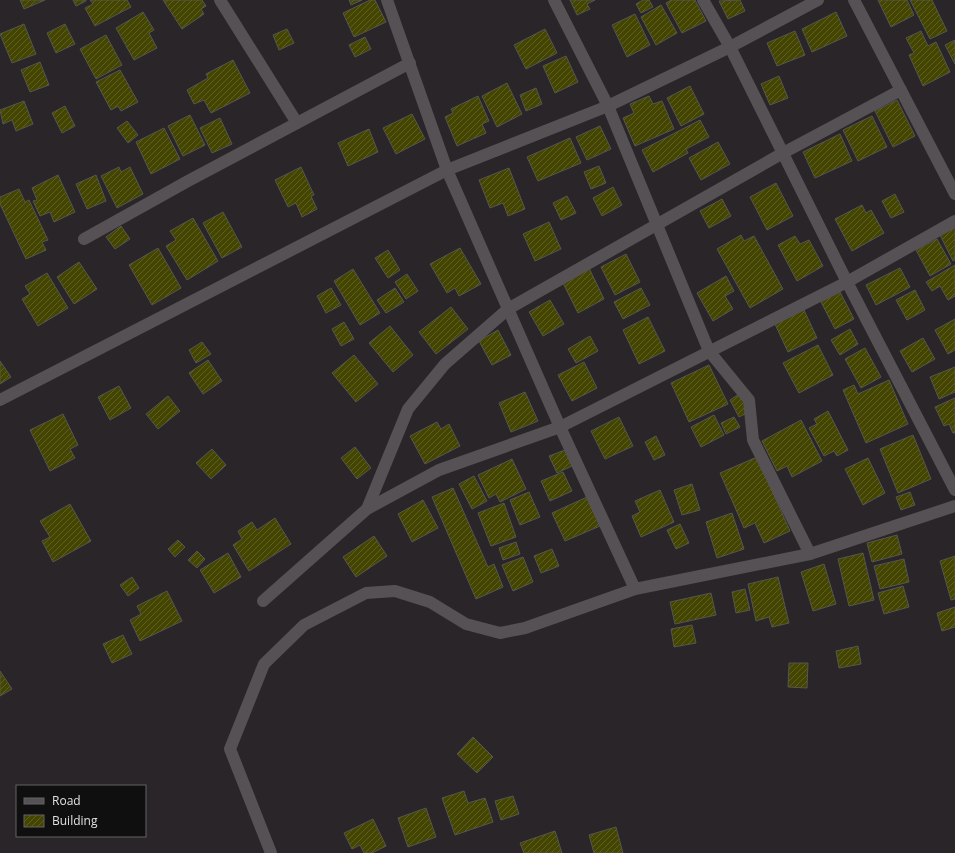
<svg xmlns="http://www.w3.org/2000/svg" width="955" height="853" font-family="'Open Sans',sans-serif">
<style>
.building{fill:url(#building-hatch);stroke:#555651}
.lines{fill:none;stroke-linecap:round;stroke-linejoin:round}
.minor{stroke:#555155;stroke-width:12}
.tertiary{stroke:#555155;stroke-width:12}
</style>
<defs>
<pattern id="building-hatch" width="6" height="6" patternUnits="userSpaceOnUse"><rect width="6" height="6" fill="#434500"/><path d="M-1 1l2-2M0 6l6-6M5 7l2-2" fill="none" stroke="#5e5f25"/></pattern>
</defs>
<rect width="100%" height="100%" fill="#292528"/>
<g class="building">
<polygon points="20,0 45,0 24,9"/>
<polygon points="73,0 86,0 86,1 76,6"/>
<polygon points="90,0 127,0 131,7 95,26 85,8 93,4"/>
<polygon points="163,0 202,0 206,6 201,9 204,14 182,29"/>
<polygon points="349,0 362,0 351,5"/>
<polygon points="370,0 375,0 386,22 354,37 343,13"/>
<polygon points="570,0 595,0 587,4 590,9 577,15"/>
<polygon points="643,0 649,0 653,7 641,13 636,4"/>
<polygon points="671,0 695,0 706,21 682,33 666,3"/>
<polygon points="740,0 745,11 728,19 719,1"/>
<polygon points="878,0 907,0 914,15 891,27"/>
<polygon points="910,0 932,0 947,31 930,39"/>
<polygon points="661,5 677,33 656,45 641,17"/>
<polygon points="143,12 154,30 149,33 157,48 134,60 116,28"/>
<polygon points="836,12 847,36 812,52 802,29"/>
<polygon points="635,14 650,45 627,57 612,25"/>
<polygon points="24,24 36,54 12,63 0,34"/>
<polygon points="65,24 75,44 56,53 47,33"/>
<polygon points="287,29 294,43 279,50 273,35"/>
<polygon points="545,29 557,53 526,69 514,45"/>
<polygon points="795,31 805,55 777,66 767,43"/>
<polygon points="921,31 928,46 936,42 950,72 923,86 909,55 914,53 906,38"/>
<polygon points="106,35 122,65 96,79 80,49"/>
<polygon points="365,37 371,49 355,57 349,45"/>
<polygon points="955,40 955,64 945,45"/>
<polygon points="566,56 578,82 555,93 543,66"/>
<polygon points="233,60 250,93 211,113 204,100 194,104 187,90 208,78 206,74"/>
<polygon points="40,62 49,85 30,92 21,70"/>
<polygon points="120,70 138,102 121,111 118,106 111,110 96,82"/>
<polygon points="779,76 788,98 770,105 761,84"/>
<polygon points="507,83 522,114 497,127 482,96"/>
<polygon points="690,86 704,114 681,126 667,98"/>
<polygon points="536,88 542,104 526,111 520,95"/>
<polygon points="478,96 489,121 482,124 486,133 457,146 445,117 453,113 451,109"/>
<polygon points="649,96 653,104 662,101 674,129 635,146 623,118 634,113 630,104"/>
<polygon points="897,100 915,136 893,147 875,111"/>
<polygon points="24,101 33,124 16,131 12,120 3,124 0,110"/>
<polygon points="65,106 75,126 62,133 52,113"/>
<polygon points="412,114 425,139 396,154 383,128"/>
<polygon points="190,115 205,145 183,156 168,126"/>
<polygon points="872,116 887,147 858,161 843,130"/>
<polygon points="220,118 232,144 212,153 200,128"/>
<polygon points="700,120 709,137 686,149 688,153 653,172 642,150"/>
<polygon points="127,121 138,135 128,143 117,128"/>
<polygon points="600,126 611,149 587,160 576,137"/>
<polygon points="164,128 180,159 151,174 136,142"/>
<polygon points="369,129 378,152 348,166 338,143"/>
<polygon points="840,134 852,161 815,178 803,152"/>
<polygon points="570,138 581,163 538,181 527,157"/>
<polygon points="718,142 730,164 701,180 689,158"/>
<polygon points="599,166 606,183 591,189 584,172"/>
<polygon points="119,167 121,172 130,167 143,194 117,208 101,176"/>
<polygon points="301,167 314,195 311,196 317,209 302,217 296,203 288,207 275,180"/>
<polygon points="509,168 525,209 508,216 503,203 490,208 479,180"/>
<polygon points="58,175 75,212 54,222 50,212 40,216 33,201 37,200 32,188"/>
<polygon points="96,175 106,201 87,209 76,184"/>
<polygon points="776,183 793,216 767,230 750,197"/>
<polygon points="613,187 622,205 602,216 593,198"/>
<polygon points="19,189 25,202 29,200 48,240 42,242 46,250 26,259 0,204 0,197"/>
<polygon points="895,194 904,212 891,218 882,201"/>
<polygon points="567,196 576,213 561,220 553,203"/>
<polygon points="722,199 731,216 709,228 700,211"/>
<polygon points="862,205 866,213 871,210 884,233 852,251 835,219"/>
<polygon points="223,212 242,247 222,258 203,223"/>
<polygon points="193,218 218,261 187,280 166,246 176,240 170,231"/>
<polygon points="549,222 561,249 535,261 523,234"/>
<polygon points="955,225 955,260 953,261 939,233"/>
<polygon points="121,226 130,239 115,249 106,237"/>
<polygon points="741,235 744,241 754,236 783,289 750,308 717,249"/>
<polygon points="795,236 800,244 809,240 823,266 797,281 778,245"/>
<polygon points="937,239 951,264 930,276 916,250"/>
<polygon points="158,248 181,288 152,305 129,265"/>
<polygon points="460,248 481,284 459,296 455,288 447,293 430,264"/>
<polygon points="388,250 400,270 388,278 375,258"/>
<polygon points="626,254 640,282 615,295 601,267"/>
<polygon points="79,262 97,289 74,304 57,277"/>
<polygon points="955,265 955,296 948,300 940,286 932,291 926,282"/>
<polygon points="589,268 604,299 578,313 562,281"/>
<polygon points="900,268 910,287 876,305 866,285"/>
<polygon points="353,269 380,313 360,325 334,281"/>
<polygon points="47,273 68,308 38,326 22,299 30,294 25,286"/>
<polygon points="407,274 418,291 406,299 395,282"/>
<polygon points="726,276 734,291 725,296 733,309 713,321 697,293"/>
<polygon points="331,288 341,305 326,313 317,296"/>
<polygon points="395,288 404,302 386,313 377,300"/>
<polygon points="641,288 650,305 623,319 614,302"/>
<polygon points="915,290 925,310 907,320 896,300"/>
<polygon points="840,292 854,319 835,329 821,302"/>
<polygon points="550,300 564,324 543,336 529,312"/>
<polygon points="451,307 468,329 436,354 419,332"/>
<polygon points="804,310 817,338 788,352 775,324"/>
<polygon points="648,317 665,351 639,364 623,330"/>
<polygon points="955,319 955,350 948,354 935,330"/>
<polygon points="344,322 354,339 341,346 332,329"/>
<polygon points="390,326 413,355 393,372 369,343"/>
<polygon points="850,329 858,344 840,355 831,340"/>
<polygon points="498,330 511,355 492,365 479,341"/>
<polygon points="590,336 598,351 576,363 568,349"/>
<polygon points="923,338 935,359 912,372 900,351"/>
<polygon points="202,342 211,354 196,363 189,350"/>
<polygon points="818,345 833,375 799,393 783,363"/>
<polygon points="865,348 881,377 861,388 845,359"/>
<polygon points="354,355 378,384 356,402 332,373"/>
<polygon points="208,360 222,381 203,394 189,373"/>
<polygon points="0,361 11,377 0,384"/>
<polygon points="584,362 597,388 572,401 558,375"/>
<polygon points="709,365 728,404 689,422 671,383"/>
<polygon points="955,367 955,392 939,399 930,377"/>
<polygon points="889,380 908,424 866,443 843,390 854,385 858,394"/>
<polygon points="119,386 131,408 110,420 98,397"/>
<polygon points="525,392 538,421 511,432 499,403"/>
<polygon points="739,394 749,412 739,417 730,400"/>
<polygon points="168,396 180,411 158,429 146,414"/>
<polygon points="955,398 955,433 953,433 949,424 944,426 935,407"/>
<polygon points="828,411 848,450 837,456 834,451 824,456 809,428 817,424 814,419"/>
<polygon points="63,414 78,445 70,449 75,458 50,471 30,430"/>
<polygon points="714,415 724,435 701,447 691,427"/>
<polygon points="619,417 633,446 605,459 591,431"/>
<polygon points="734,417 740,427 726,434 721,423"/>
<polygon points="801,420 822,461 792,477 787,466 777,471 762,441"/>
<polygon points="437,422 441,429 449,424 460,446 425,464 410,436"/>
<polygon points="913,435 931,479 898,493 880,449"/>
<polygon points="656,436 665,455 654,460 645,442"/>
<polygon points="355,447 371,468 357,479 341,458"/>
<polygon points="212,449 226,465 211,479 196,463"/>
<polygon points="565,450 572,466 557,473 549,456"/>
<polygon points="757,457 790,531 764,543 755,523 744,528 720,473"/>
<polygon points="868,458 885,493 863,505 845,469"/>
<polygon points="512,459 526,489 500,502 496,494 489,498 478,475"/>
<polygon points="563,472 572,491 550,501 541,481"/>
<polygon points="474,476 487,501 472,509 459,484"/>
<polygon points="692,484 700,510 682,515 674,490"/>
<polygon points="453,488 488,567 494,564 503,587 476,599 432,497"/>
<polygon points="660,490 674,522 641,537 632,516 640,512 635,501"/>
<polygon points="529,492 540,517 520,525 510,500"/>
<polygon points="910,492 915,505 901,510 896,497"/>
<polygon points="587,497 600,526 565,541 552,513"/>
<polygon points="423,500 438,528 412,542 398,514"/>
<polygon points="504,503 516,537 491,546 478,513"/>
<polygon points="70,504 91,541 53,562 42,541 50,537 40,521"/>
<polygon points="732,513 744,549 717,558 706,522"/>
<polygon points="275,518 291,544 249,571 233,545 242,539 238,531 252,522 257,530"/>
<polygon points="680,524 689,543 676,549 667,530"/>
<polygon points="897,535 902,554 872,562 867,543"/>
<polygon points="374,536 387,556 356,577 343,557"/>
<polygon points="178,540 185,547 175,557 168,549"/>
<polygon points="516,542 520,554 503,560 499,548"/>
<polygon points="552,549 559,566 541,573 534,556"/>
<polygon points="197,551 205,559 197,568 188,560"/>
<polygon points="228,553 241,577 214,593 200,570"/>
<polygon points="863,553 874,600 849,606 838,559"/>
<polygon points="955,556 955,599 951,600 940,561"/>
<polygon points="523,557 533,582 513,591 502,565"/>
<polygon points="904,559 909,582 880,589 874,566"/>
<polygon points="824,564 836,604 813,611 801,572"/>
<polygon points="132,577 139,588 128,596 120,585"/>
<polygon points="778,577 789,623 772,627 769,617 756,621 748,584"/>
<polygon points="903,586 909,607 884,614 878,593"/>
<polygon points="745,589 750,610 736,613 732,592"/>
<polygon points="167,591 182,621 140,641 130,620 141,614 137,606"/>
<polygon points="711,593 716,615 675,624 670,602"/>
<polygon points="955,607 955,627 942,631 937,613"/>
<polygon points="692,625 696,643 674,647 671,629"/>
<polygon points="123,635 132,654 112,663 103,644"/>
<polygon points="858,646 861,664 839,668 836,651"/>
<polygon points="789,663 808,663 807,688 788,687"/>
<polygon points="0,671 12,689 0,696"/>
<polygon points="473,737 493,757 477,773 457,754"/>
<polygon points="464,791 468,803 485,798 493,822 455,835 442,798"/>
<polygon points="513,796 519,814 501,820 495,801"/>
<polygon points="426,808 436,837 408,847 398,818"/>
<polygon points="373,819 386,846 372,853 364,853 360,845 352,849 344,833"/>
<polygon points="616,827 623,853 594,853 589,835"/>
<polygon points="555,831 562,853 524,853 520,843"/>
</g>
<g class="lines">
<g class="minor">
<polyline points="220,0 297,123"/>
<polyline points="387,0 447,170 560,427 635,589 810,554 955,506"/>
<polyline points="554,0 608,106 709,351 749,400 753,440 810,554"/>
<polyline points="703,0 730,47 847,282 955,490"/>
<polyline points="854,0 955,194"/>
<polyline points="84,239 188,181 410,63"/>
<polyline points="367,509 408,409 445,364 508,309 783,153 901,90"/>
<polyline points="263,601 367,509 439,470 560,427 847,282 955,221"/>
<polyline points="271,853 230,749 264,664 304,625 366,593 395,591 430,602 466,624 500,633 525,628 635,589"/>
</g>
<polyline class="tertiary" points="0,400 447,170 608,106 730,47 818,0"/>
</g>
<rect x="16" y="785" width="130" height="52" fill="#100f10" stroke="#646264"/>
<rect x="24" y="798" width="20" height="6" fill="#555155" stroke="#646264"/>
<text x="52" y="805" font-size="12" fill="#e1dee1">Road</text>
<rect x="24" y="815" width="20" height="12" fill="url(#building-hatch)" stroke="#646264"/>
<text x="52" y="825" font-size="12" fill="#e1dee1">Building</text>
</svg>
